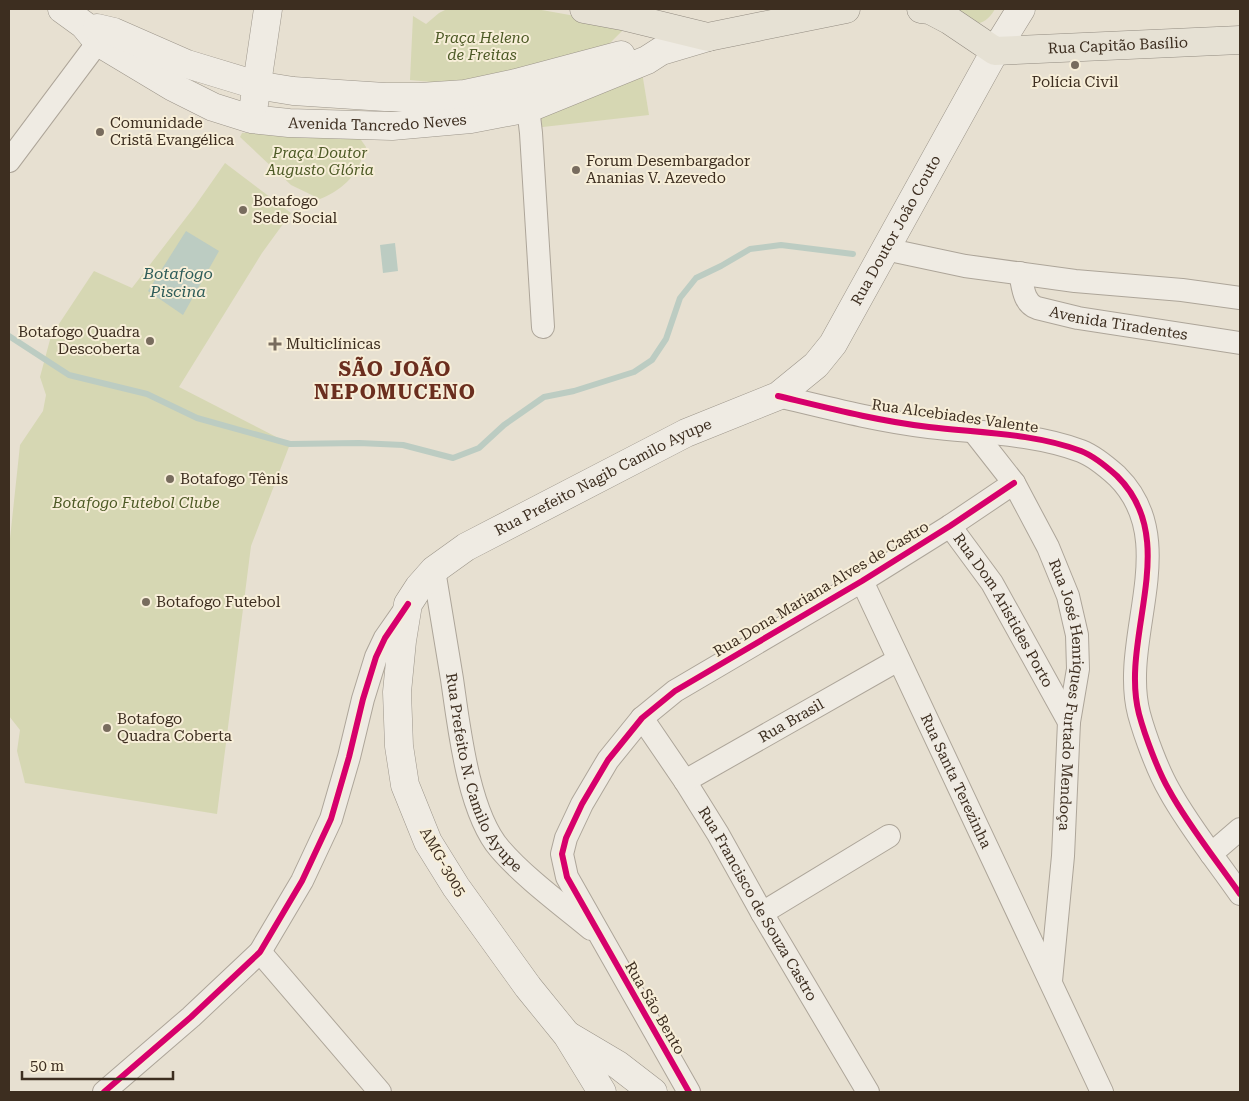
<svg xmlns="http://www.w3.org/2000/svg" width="1249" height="1101" font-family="'Roboto Serif',serif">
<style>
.green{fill:#d6d7b3}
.water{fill:#bcccc2}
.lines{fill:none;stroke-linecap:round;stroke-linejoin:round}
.stream{stroke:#bcccc2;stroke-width:6}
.street-casing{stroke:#ada599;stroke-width:24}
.secondary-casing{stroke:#9c958a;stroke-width:29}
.primary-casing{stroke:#928b80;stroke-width:29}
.street{stroke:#efebe3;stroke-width:22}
.secondary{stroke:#efebe3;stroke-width:28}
.primary{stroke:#e6e1d4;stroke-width:28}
.cycleway-casing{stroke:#f7eed8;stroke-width:9}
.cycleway{stroke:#d6006c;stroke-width:6}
.poi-dot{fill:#786c5e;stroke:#f7eed8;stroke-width:2}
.labels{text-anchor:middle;stroke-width:4;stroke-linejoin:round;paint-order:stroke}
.park-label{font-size:15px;font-style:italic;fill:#4d5a26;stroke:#f7eed8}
.street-label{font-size:15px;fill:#3d2e20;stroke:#f7eed8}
.poi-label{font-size:15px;fill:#3d2e20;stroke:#f7eed8;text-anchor:start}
.water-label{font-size:16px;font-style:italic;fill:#2f5d5a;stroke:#f7eed8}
.district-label{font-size:20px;font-weight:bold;letter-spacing:1px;fill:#6b2e1e;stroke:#f7eed8}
</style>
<rect width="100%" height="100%" fill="#e7e0d1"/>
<g class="green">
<polygon points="447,9 536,9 581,17 624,29 610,43 561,69 484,87 410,80 413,16 426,24 439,13"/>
<path d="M942,9h53c-15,26 -33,11 -53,0z"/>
<polygon points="641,66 649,115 534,128 538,108"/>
<path d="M352,127l14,20c-8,27 -20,41 -46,52l-29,-14 -51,-48 2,-4z"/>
<polygon points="225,163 291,213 262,253 179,387 290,444 251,546 217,814 25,783 17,751 20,730 9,716 9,548 20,445 43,411 46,395 40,377 51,336 94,271 132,288 195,206"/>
</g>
<g class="water">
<polygon points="186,231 219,251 183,315 148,291"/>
<polygon points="395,243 398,271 383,273 380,245"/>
</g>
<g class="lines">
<polyline class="stream" points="9,336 69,375 147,394 197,418 290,444 359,443 403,445 453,458 479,448 504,425 544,397 574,391 634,372 652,360 666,339 680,298 696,278 721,266 750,249 781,245 853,254"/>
<g class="street-casing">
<g id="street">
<polyline points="526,91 531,133 543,327"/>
<polyline points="9,161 107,30"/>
<polyline points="885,249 965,266 1075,281 1182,290 1240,298"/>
<path id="s1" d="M1020,273c3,13 3,30 17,35l41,10 162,25"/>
<path d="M778,396c50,12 100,25 151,31 50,6 104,6 152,24 13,5 26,16 36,25 66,65 2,161 22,238 6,22 19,57 30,76 19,35 48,71 71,104"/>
<path id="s2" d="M974,432l40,51 34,64 20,49 9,39 1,34 -9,53 -6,134 -12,125"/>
<path id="s3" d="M950,526l42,57 77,139"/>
<path id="s4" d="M434,570c6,36 12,72 18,109 7,48 16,133 48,170 24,28 62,56 91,80"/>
<path id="s5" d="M862,581l240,511"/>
<path id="s6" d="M642,718l43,63 33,53 44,79 106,179"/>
<path id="s7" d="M685,781l213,-121"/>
<polyline points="1211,854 1240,829"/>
<polyline points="762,913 889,836"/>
<polyline points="260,952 380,1092"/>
<polyline points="104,1092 191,1017 260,952 302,881 331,819 349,757 363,699 376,657 385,638 408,605"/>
<polyline points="689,1092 567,877 562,854 566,838 582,804 608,760 642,718 675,691 862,581 950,526 1014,483"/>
</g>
</g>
<g class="secondary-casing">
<g id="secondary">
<path id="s8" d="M62,9l22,16 14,17 75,45 40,20 38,12 38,4 103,3 79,-7 58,-11 118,-48 14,-9 47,-14"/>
<polyline points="97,28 114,32 187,64 256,85 293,91 385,97 420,97 465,94 516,83 621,55"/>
<polyline points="254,104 268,9"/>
<polyline points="569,1036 618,1065 653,1092"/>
<path id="s9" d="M602,1092l-35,-57 -39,-48 -72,-100 -28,-45 -23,-57 -6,-39 -2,-54 5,-51 6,-37 11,-17 15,-17 32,-23 220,-114 92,-37 38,-31 17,-21 162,-293 26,-42"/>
</g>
</g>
<g class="primary-casing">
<g id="primary">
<polyline points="584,9 622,16 708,37 846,9"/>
<path id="s10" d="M921,9l9,1 19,10 46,31 245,-11"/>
</g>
</g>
<use href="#street" class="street"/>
<use href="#secondary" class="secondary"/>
<use href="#primary" class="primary"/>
<g class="cycleway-casing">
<g id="cycleway">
<path d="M778,396c50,12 100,25 151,31 50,6 104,6 152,24 13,5 26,16 36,25 66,65 2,161 22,238 6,22 19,57 30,76 19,35 48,71 71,104"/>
<polyline points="104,1092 191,1017 260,952 302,881 331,819 349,757 363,699 376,657 385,638 408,604"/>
<polyline points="689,1092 567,877 562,854 566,838 582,804 608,760 642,718 675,691 862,581 950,526 1014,483"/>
</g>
</g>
<use href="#cycleway" class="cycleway"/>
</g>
<g class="poi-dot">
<circle cx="1075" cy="65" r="5"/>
<circle cx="100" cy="132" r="5"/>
<circle cx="576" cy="170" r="5"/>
<circle cx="243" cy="210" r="5"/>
<circle cx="150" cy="341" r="5"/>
<path d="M272.5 336.5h5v5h5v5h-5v5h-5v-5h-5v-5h5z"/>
<circle cx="170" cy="479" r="5"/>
<circle cx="146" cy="602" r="5"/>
<circle cx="107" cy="728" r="5"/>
</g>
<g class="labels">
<g class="park-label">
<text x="482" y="43">Praça Heleno<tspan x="482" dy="17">de Freitas</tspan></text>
<text x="320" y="158">Praça Doutor<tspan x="320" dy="17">Augusto Glória</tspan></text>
<text x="136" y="508">Botafogo Futebol Clube</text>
</g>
<g class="street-label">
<text dy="5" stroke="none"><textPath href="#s10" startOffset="209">Rua Capitão Basílio</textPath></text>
<text dy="5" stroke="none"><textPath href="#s8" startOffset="348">Avenida Tancredo Neves</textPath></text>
<text dy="5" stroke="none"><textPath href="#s9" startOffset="1184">Rua Doutor João Couto</textPath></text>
<text dy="5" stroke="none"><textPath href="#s1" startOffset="124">Avenida Tiradentes</textPath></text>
<text transform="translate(955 416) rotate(8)" y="5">Rua Alcebiades Valente</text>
<text dy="5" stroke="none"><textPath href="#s9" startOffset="785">Rua Prefeito Nagib Camilo Ayupe</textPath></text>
<text transform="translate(821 589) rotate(-31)" y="5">Rua Dona Mariana Alves de Castro</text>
<text dy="5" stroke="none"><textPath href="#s3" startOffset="100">Rua Dom Aristides Porto</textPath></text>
<text dy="5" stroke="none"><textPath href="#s2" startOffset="289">Rua José Henriques Furtado Mendoça</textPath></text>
<text dy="5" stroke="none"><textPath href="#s7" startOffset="122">Rua Brasil</textPath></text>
<text dy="5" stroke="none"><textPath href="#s4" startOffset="211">Rua Prefeito N. Camilo Ayupe</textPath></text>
<text dy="5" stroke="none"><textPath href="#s5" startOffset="221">Rua Santa Terezinha</textPath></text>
<text transform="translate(443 862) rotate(60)" y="5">AMG-3005</text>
<text dy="5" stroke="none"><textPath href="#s6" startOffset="219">Rua Francisco de Souza Castro</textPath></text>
<text transform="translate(655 1008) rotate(60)" y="5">Rua São Bento</text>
</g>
<g class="poi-label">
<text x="1075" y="87" text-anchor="middle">Polícia Civil</text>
<text x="110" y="128">Comunidade<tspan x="110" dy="17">Cristã Evangélica</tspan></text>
<text x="586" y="166">Forum Desembargador<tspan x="586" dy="17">Ananias V. Azevedo</tspan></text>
<text x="253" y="206">Botafogo<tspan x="253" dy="17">Sede Social</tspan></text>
<text x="140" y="337" text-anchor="end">Botafogo Quadra<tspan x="140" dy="17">Descoberta</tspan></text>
<text x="286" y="349">Multiclínicas</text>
<text x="180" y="484">Botafogo Tênis</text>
<text x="156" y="607">Botafogo Futebol</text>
<text x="117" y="724">Botafogo<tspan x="117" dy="17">Quadra Coberta</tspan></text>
</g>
<g class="water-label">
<text x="178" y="279">Botafogo<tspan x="178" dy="18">Piscina</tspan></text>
</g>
<g class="district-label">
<text x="395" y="376">SÃO JOÃO<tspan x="395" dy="23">NEPOMUCENO</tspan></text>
</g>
</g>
<rect width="1249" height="1101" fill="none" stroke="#3d2e20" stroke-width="20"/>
<path d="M22 1071v8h151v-8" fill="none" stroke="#3d2e20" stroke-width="2.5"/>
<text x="30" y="1071" font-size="15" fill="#3d2e20" stroke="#f7eed8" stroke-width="4" paint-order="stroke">50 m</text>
</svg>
